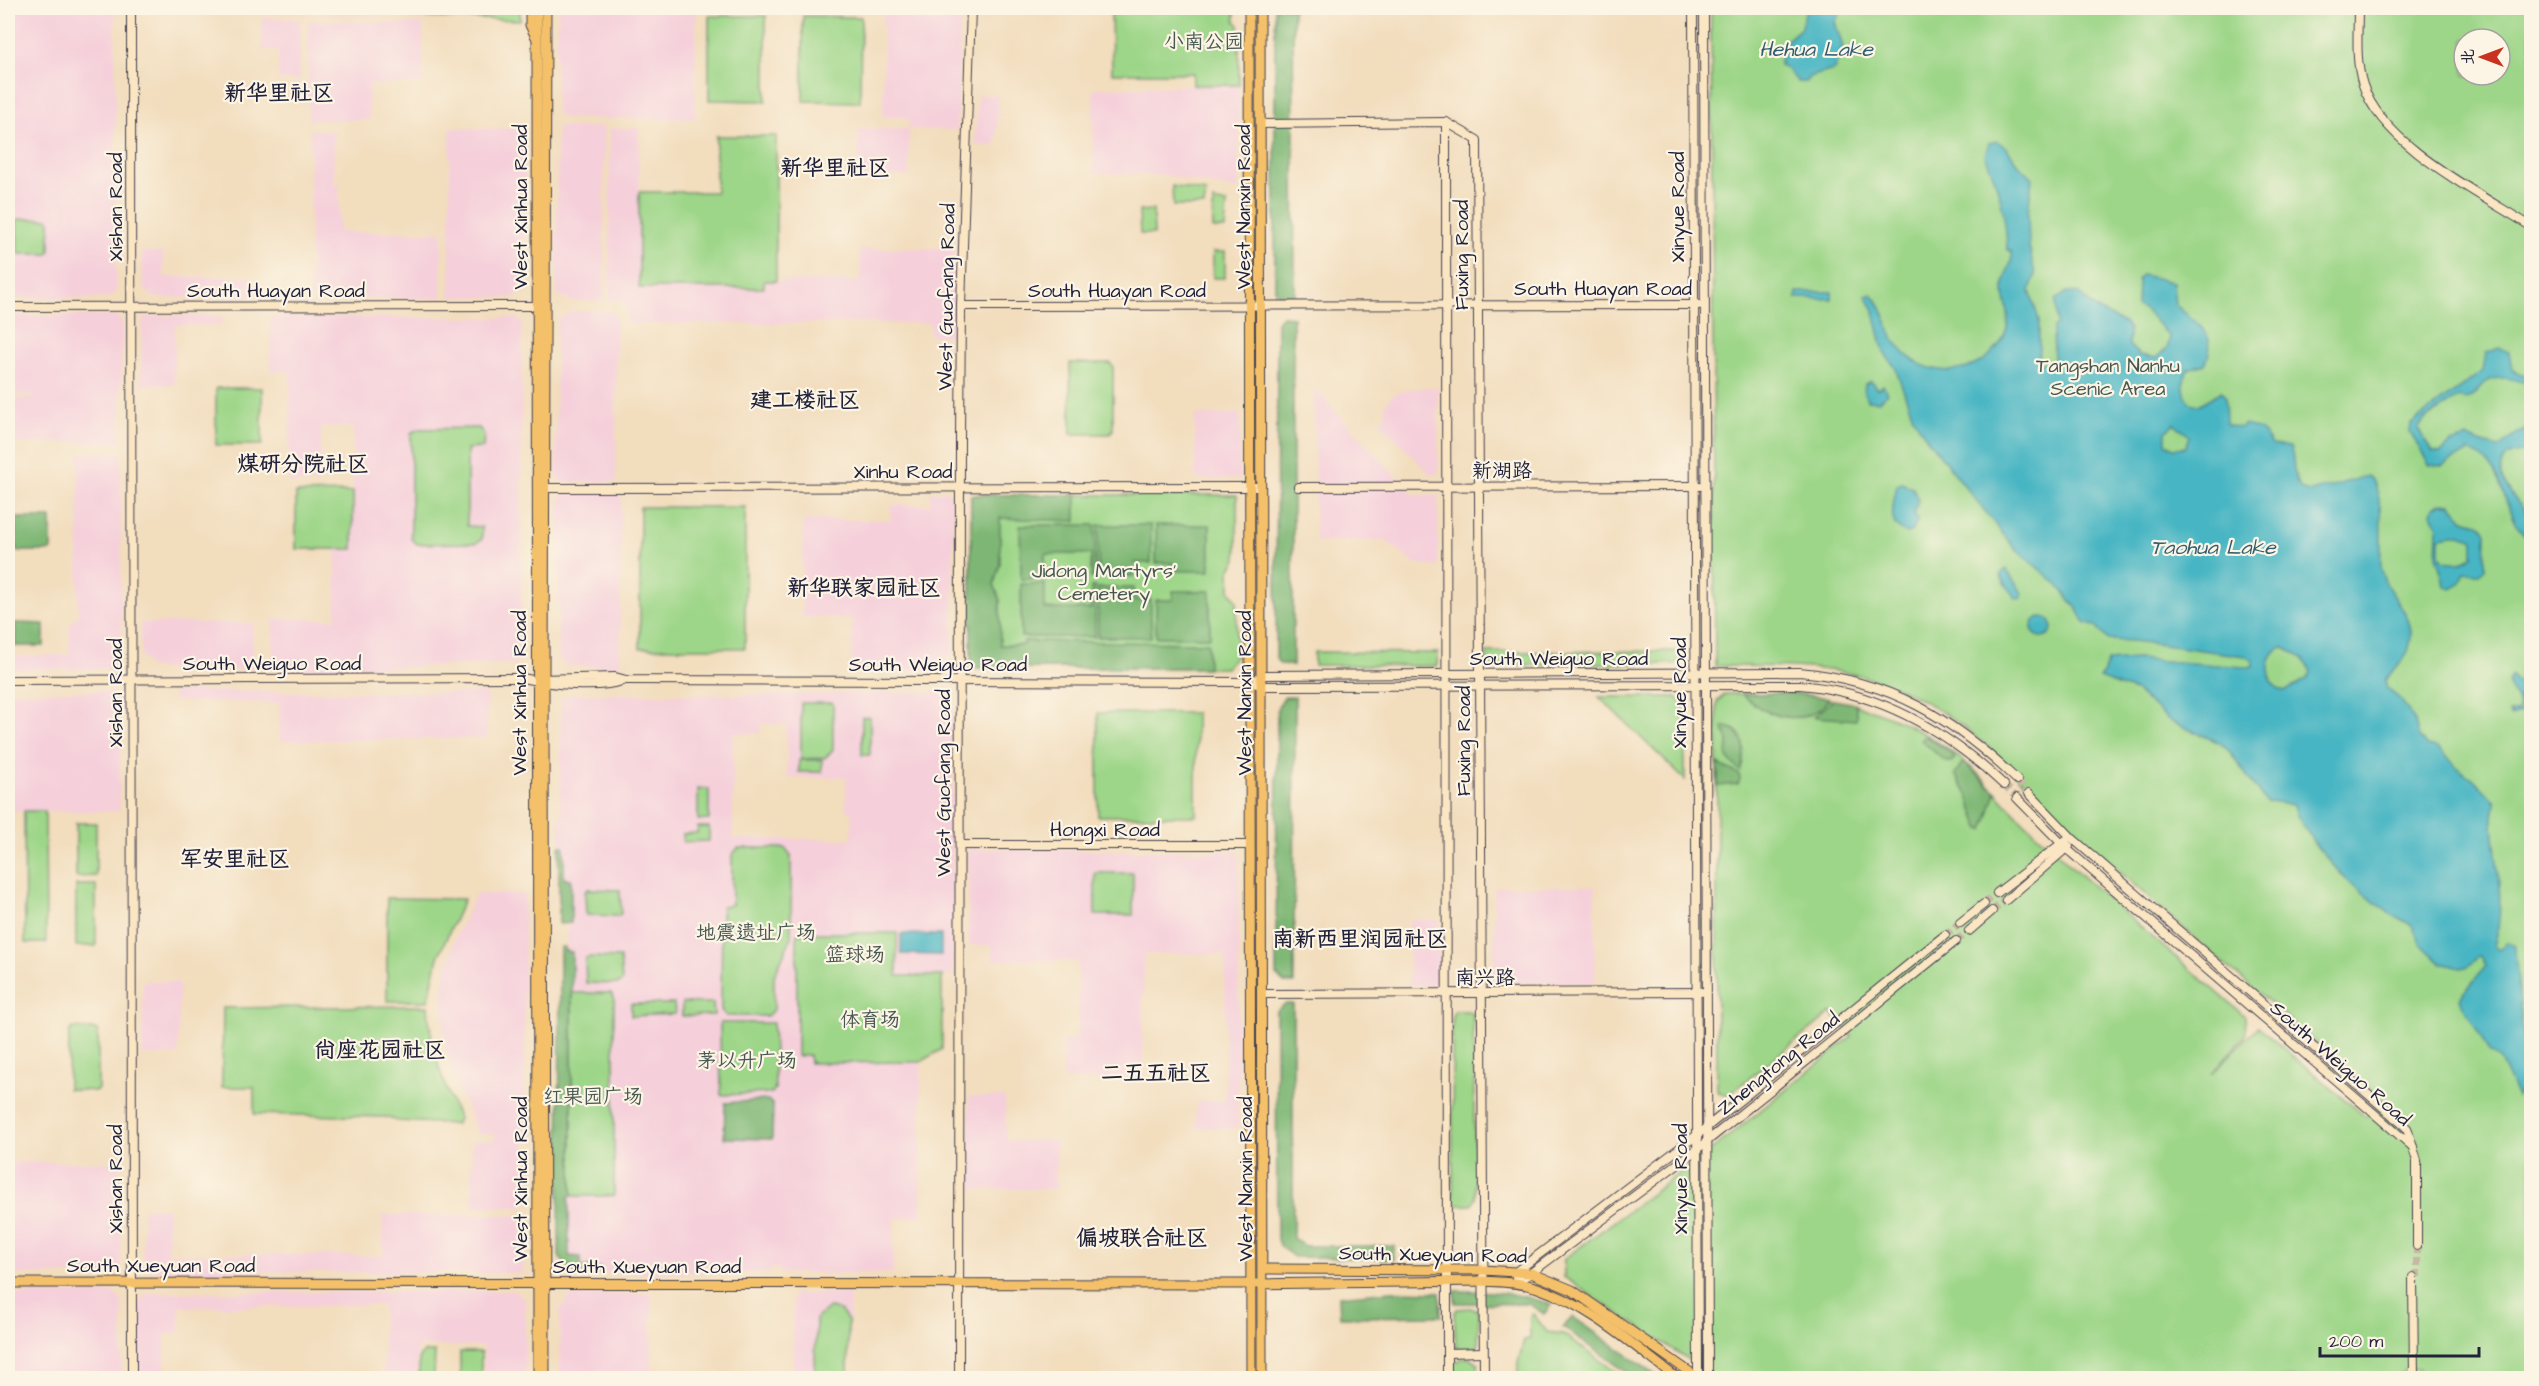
<svg xmlns="http://www.w3.org/2000/svg" width="2539" height="1386" font-family="'Architects Daughter','LXGW WenKai TC',sans-serif">
<style>
.built{fill:#f5cfda;fill-rule:evenodd}
.green{fill:#9dd688;stroke:#607c62;stroke-width:1.5;fill-rule:evenodd}
.forest{fill:#7eb774;stroke:#506c58;stroke-width:1.5}
.water{fill:#47b5c3;stroke:#346c7f;stroke-width:1.5;fill-rule:evenodd}
.lines{fill:none;stroke-linecap:round;stroke-linejoin:round}
.secondary-tunnel{stroke:#c8b8a3;stroke-width:8;stroke-dasharray:8 4;stroke-linecap:butt}
.secondary-casing{stroke:#413e4e;stroke-width:10}
.primary-casing{stroke:#413e4e;stroke-width:11}
.secondary{stroke:#fbe6c3;stroke-width:8}
.primary{stroke:#f4c16a;stroke-width:9}
.labels{text-anchor:middle;stroke-width:4.5;stroke-linejoin:round;paint-order:stroke}
.park-label{font-size:20px;fill:#475852;stroke:#fcf5e5}
.street-label{font-size:20px;fill:#22223b;stroke:#fcf5e5}
.water-label{font-size:21px;font-style:italic;fill:#315d71;stroke:#fcf5e5}
.quarter-label{font-size:22px;font-weight:bold;fill:#22223b;stroke:#fcf5e5}
</style>
<rect width="100%" height="100%" fill="#fcf5e5"/>
<filter id="ink" filterUnits="userSpaceOnUse"><feTurbulence type="fractalNoise" baseFrequency=".0167" numOctaves="2"/><feDisplacementMap in="SourceGraphic" scale="12" xChannelSelector="R" yChannelSelector="G"/><feConvolveMatrix kernelMatrix="1 2 1 2 8 2 1 2 1" color-interpolation-filters="sRGB"/></filter>
<filter id="wash" filterUnits="userSpaceOnUse"><feTurbulence type="fractalNoise" baseFrequency=".008" numOctaves="4" result="noise"/><feDisplacementMap in="SourceGraphic" scale="24" xChannelSelector="R" yChannelSelector="G"/><feGaussianBlur stdDeviation="1.35" result="paint"/><feColorMatrix in="noise" values="0 0 0 0 0 0 0 0 0 0 0 0 0 0 0 0 0 1.4 0 .05"/><feComposite in="paint" operator="in"/></filter>
<g filter="url(#wash)">
<rect width="100%" height="100%" fill="#f2ddbd"/>
<g class="built">
<polygon points="8,8 115,8 116,291 109,298 8,297"/>
<polygon points="144,8 260,8 255,10"/>
<polygon points="268,8 412,8 412,17 272,12"/>
<polygon points="559,8 696,8 695,119 562,118 556,111 556,43"/>
<polygon points="883,8 961,8 957,130 909,129 909,176 858,176 858,129 909,129 908,117 883,117"/>
<polygon points="262,17 300,20 300,80 278,80 278,50 262,50"/>
<polygon points="308,20 423,24 423,84 369,84 369,120 308,120"/>
<polygon points="1239,85 1238,190 1164,175 1093,173 1093,88"/>
<polygon points="978,95 998,95 996,146 975,145"/>
<polygon points="557,127 604,127 604,301 570,301 559,296 557,290"/>
<polygon points="450,128 525,129 524,287 515,297 450,297"/>
<polygon points="610,128 639,128 639,288 763,288 764,281 860,281 860,249 954,248 954,336 930,336 930,323 626,324 626,301 609,301"/>
<polygon points="310,130 334,131 334,184 339,184 339,232 442,232 441,298 310,298"/>
<polygon points="142,252 163,252 164,277 251,277 251,297 157,298 148,293 143,285"/>
<polygon points="572,311 611,311 616,316 616,482 566,482 559,480 556,473 556,329 560,318"/>
<polygon points="8,316 115,316 122,322 120,442 8,443 8,399 36,398 33,395 8,395"/>
<polygon points="147,316 222,316 222,325 175,325 174,385 141,385 142,322"/>
<polygon points="270,317 517,318 522,323 521,655 515,664 273,670 273,619 336,619 336,549 353,548 353,427 321,427 320,483 289,483 290,372 270,371"/>
<polygon points="1438,387 1438,474 1430,474 1380,422 1386,415 1384,406 1393,395 1410,389"/>
<polygon points="1314,388 1413,495 1438,496 1438,567 1414,563 1385,540 1315,542"/>
<polygon points="1240,414 1240,479 1195,479 1195,415"/>
<polygon points="79,453 121,453 121,656 113,669 8,669 8,656 69,655 69,627 78,615"/>
<polygon points="930,492 948,492 953,497 953,653 933,670 852,670 852,618 802,617 803,520 891,520 891,505 930,505"/>
<polygon points="562,494 621,494 620,666 568,666 558,658 559,500"/>
<polygon points="140,623 253,623 252,670 151,668 141,656"/>
<polygon points="110,691 121,702 119,811 8,811 8,692"/>
<polygon points="173,691 487,693 487,738 280,741 279,703 173,701"/>
<path d="M941,692l12,10v274h-11v73l-21,13v155l-27,1 -1,55h-114v-5h-9v5h-198l-13,-17 1,-309h7v-23h-8l2,-225 13,-5 186,1zM760,724h26l1,54 59,-1v32l6,4v26h-119v-105l27,-1z"/>
<polygon points="968,849 1239,852 1238,1128 1196,1128 1196,1101 1225,1101 1225,954 1144,954 1142,1080 1063,1080 1063,1040 1078,1039 1078,961 992,960 992,946 969,945"/>
<polygon points="1595,886 1595,983 1499,983 1494,978 1494,887"/>
<polygon points="476,894 524,894 525,1207 472,1207 472,1140 494,1140 495,1134 478,1134 455,1081 445,1047 442,998 445,975 456,936"/>
<polygon points="1409,919 1439,920 1439,978 1432,985 1409,985"/>
<polygon points="143,981 179,982 178,1055 142,1055"/>
<polygon points="969,1097 1005,1097 1006,1141 1056,1140 1056,1189 969,1189"/>
<polygon points="8,1162 120,1162 121,1266 118,1270 111,1274 8,1274"/>
<polygon points="143,1208 168,1208 168,1253 383,1256 382,1215 522,1215 522,1273 148,1271 143,1265"/>
<polygon points="515,1291 525,1299 525,1378 484,1378 484,1346 417,1346 417,1378 384,1378 382,1305 180,1307 180,1333 165,1334 165,1378 137,1378 136,1306 148,1293"/>
<polygon points="114,1293 122,1301 122,1378 8,1378 8,1294"/>
<polygon points="652,1293 651,1378 560,1378 560,1311 570,1296"/>
<polygon points="850,1293 849,1378 793,1378 793,1294"/>
</g>
<g class="green">
<polygon points="412,8 520,8 520,20 412,17"/>
<polygon points="1111,8 1235,8 1235,21 1239,25 1239,85 1193,85 1193,73 1112,73"/>
<path d="M1711,8h820v1370h-111l-1,-9 -14,1 -10,8h-679l-152,-101v-18l160,-119 128,-104 -21,-23 -104,83 -10,-5v-389l8,-8c95,-3 172,9 247,74 17,15 31,33 47,49 17,17 36,33 53,50 56,51 115,99 173,149l1,19 -35,39 47,-47 108,90 17,-17c-101,-87 -204,-173 -302,-263 -65,-58 -105,-118 -191,-152 -56,-22 -115,-18 -175,-19zM2464,39h36v36h-36z"/>
<polygon points="709,16 766,16 766,101 709,100"/>
<polygon points="803,16 861,17 860,102 803,101"/>
<polygon points="716,136 776,136 776,281 764,281 764,288 639,288 639,192 716,192"/>
<polygon points="1172,186 1206,192 1204,206 1173,206"/>
<polygon points="1213,201 1227,204 1225,229 1213,229"/>
<polygon points="1153,210 1154,234 1140,234 1139,211"/>
<polygon points="19,219 48,219 50,221 50,251 48,254 19,254 17,251 17,221"/>
<rect x="1213" y="252" width="12" height="26"/>
<polygon points="1070,363 1110,363 1113,367 1113,430 1110,434 1071,434"/>
<rect x="216" y="388" width="46" height="57"/>
<polygon points="479,428 484,434 483,448 467,449 467,526 482,527 482,539 476,543 417,544 411,539 411,433 418,429"/>
<polygon points="353,492 353,549 296,549 296,493"/>
<polygon points="971,495 1237,495 1237,559 1230,570 1230,591 1237,601 1236,656 1226,668 971,668"/>
<rect x="640" y="507" width="105" height="141"/>
<polygon points="1686,651 1676,664 1487,665 1487,652"/>
<polygon points="1314,652 1438,653 1437,666 1314,665"/>
<polygon points="1599,697 1677,697 1684,705 1685,780"/>
<polygon points="801,703 833,703 833,750 825,758 801,759"/>
<rect x="1098" y="713" width="98" height="103"/>
<rect x="862" y="717" width="8" height="38"/>
<rect x="799" y="760" width="23" height="12"/>
<rect x="698" y="789" width="11" height="31"/>
<polygon points="24,811 45,811 46,943 25,943"/>
<polygon points="76,823 96,823 96,876 76,877"/>
<polygon points="698,827 709,827 709,841 683,842 683,834 697,833"/>
<polygon points="738,848 785,848 791,855 791,938 774,976 774,1009 767,1016 726,1016 721,1010 722,906 732,905 732,855"/>
<rect x="1095" y="873" width="38" height="42"/>
<rect x="76" y="885" width="20" height="61"/>
<polygon points="588,889 620,890 621,913 618,916 586,915 585,892"/>
<polygon points="387,898 464,899 438,957 428,1001 387,1001"/>
<polygon points="797,933 897,933 897,976 942,976 942,1049 921,1062 810,1063 809,1055 797,1056"/>
<polygon points="588,957 620,958 622,981 619,984 586,983 585,959"/>
<polygon points="572,993 611,993 614,997 614,1196 572,1196"/>
<polygon points="682,1003 713,1003 714,1015 682,1016"/>
<polygon points="631,1004 674,1004 675,1014 631,1016"/>
<path d="M428,1006c2,41 15,77 31,113l-3,5 -59,-3 -11,-4 -132,-3v-27h-32l1,-79z"/>
<polygon points="1456,1011 1468,1011 1473,1014 1475,1199 1472,1205 1457,1205 1453,1201 1452,1015"/>
<polygon points="720,1023 773,1023 775,1089 772,1093 721,1095"/>
<polygon points="73,1028 98,1030 98,1089 95,1091 68,1089 69,1032"/>
<polygon points="829,1308 840,1310 848,1321 848,1378 818,1378 815,1373 816,1318"/>
<polygon points="1470,1308 1479,1311 1478,1345 1470,1349 1456,1348 1454,1314 1457,1309"/>
<polygon points="1533,1314 1547,1332 1563,1334 1616,1372 1620,1378 1518,1378 1518,1363 1524,1340 1530,1339 1530,1316"/>
<polygon points="424,1352 435,1352 434,1378 419,1378 419,1357"/>
<rect x="460" y="1352" width="21" height="26"/>
<polygon points="1464,1358 1470,1358 1478,1363 1478,1378 1453,1378 1453,1363"/>
</g>
<g class="forest">
<polygon points="1275,8 1293,8 1295,295 1278,295 1275,289"/>
<polygon points="1282,316 1293,317 1293,665 1280,664 1276,659 1277,322"/>
<polygon points="971,495 1076,495 1076,521 1000,518 1000,564 994,584 1000,600 1000,645 1024,645 1024,641 1208,643 1208,668 971,668"/>
<rect x="15" y="518" width="36" height="33"/>
<polygon points="1020,525 1095,525 1095,578 1091,578 1091,554 1045,554 1045,579 1021,579"/>
<polygon points="1098,525 1151,525 1151,563 1134,563 1134,576 1098,576"/>
<polygon points="1156,525 1210,525 1210,571 1173,571 1172,563 1156,563"/>
<polygon points="1021,584 1045,584 1045,609 1091,609 1091,587 1095,587 1095,637 1021,637"/>
<polygon points="1098,588 1134,588 1135,600 1151,600 1151,637 1098,637"/>
<polygon points="1173,591 1210,591 1210,637 1156,637 1156,600 1173,600"/>
<polygon points="15,623 44,624 44,646 15,646"/>
<path d="M1792,693l37,5c-21,33 -65,19 -87,-4z"/>
<polygon points="1284,697 1295,697 1294,983 1284,983 1276,975 1277,709"/>
<polygon points="1833,700 1856,704 1856,720 1814,717"/>
<path d="M1723,727c24,0 23,28 17,44l-13,-13 1,-17z"/>
<polygon points="1925,736 1948,750 1955,758 1951,762 1946,762 1921,740"/>
<polygon points="1963,762 1996,792 1984,830 1980,829 1968,796 1955,774"/>
<polygon points="1718,764 1739,774 1740,779 1738,784 1718,786"/>
<polygon points="559,846 564,846 564,879 571,879 571,923 559,924"/>
<polygon points="560,947 565,947 565,951 572,952 572,1196 569,1196 569,1256 581,1257 581,1267 600,1268 600,1273 572,1273 559,1256"/>
<polygon points="1285,1004 1293,1004 1293,1238 1304,1246 1394,1246 1394,1259 1294,1257 1281,1247 1277,1240 1276,1011"/>
<polygon points="768,1100 773,1105 772,1139 724,1138 725,1103"/>
<polygon points="1392,1291 1440,1292 1441,1316 1340,1317 1339,1296"/>
<path d="M1455,1291c34,0 64,1 96,14l-7,9 -15,-10 -74,-1z"/>
<polygon points="1573,1317 1660,1378 1635,1378 1563,1327"/>
</g>
<g class="water">
<polygon points="1806,8 1843,8 1835,22 1843,47 1834,70 1809,77 1806,82 1798,82 1786,68 1779,65 1785,42 1802,27"/>
<path d="M1997,141l10,7 10,15 15,15 -4,35 1,33 6,28 -5,17 9,29v43h15l-1,-35 4,-3 -1,-25 11,-8 11,1 18,16 28,14 5,7v15l10,10 18,3 10,-10 3,-11 -25,-27 -8,-4 1,-26 3,-5c11,1 21,6 32,7l2,22c18,18 46,28 30,60l-17,5c-6,12 -6,23 2,34l9,2 22,-14 4,5 1,28 14,4 4,-4c14,4 21,8 28,21l18,2c7,14 -1,45 21,45l56,-16c20,12 12,70 14,91 3,26 30,42 30,67 -1,27 -13,29 -26,46l2,8 14,12 14,21 4,17 8,8 12,3 24,24 10,5 22,23c0,8 -3,16 -2,23 3,39 13,84 1,122l5,4 8,-8 8,3v5l10,108 -3,30 -5,9 -17,-37 -11,-8 -30,-54 27,-32 -4,-8 -3,-1 -13,10 -5,1 -20,-5 -21,-20 -8,-18 -23,-12 -40,-30 -32,-36 -20,-31 -3,-11 -26,-3 -7,-6 -31,-44 -10,-9 -50,-22 -33,-29 -38,-14 5,-5 3,-12 30,-2 107,8h9v-6l-7,-5 -113,-15 -25,-1 -12,-13 -11,-4 -7,-13 -22,-27 -41,-34 -87,-109 -15,-23 -18,-50 -11,-14 -11,-45 -7,-12 6,-2c18,20 12,42 36,62 33,28 85,14 99,-27 5,-16 -5,-30 -3,-46 1,-11 9,-18 8,-31l-5,-3c-1,-35 -8,-62 -22,-94l4,-12zM2174,423l15,13 -3,11 -12,1 -8,-5v-11zM2283,647l19,11 9,13 -3,7 -22,13c-21,-2 -23,-39 -3,-44z"/>
<polygon points="1797,292 1832,292 1832,299 1796,298"/>
<path d="M2499,348l10,4 3,18 19,7v8c-16,-6 -37,-13 -51,2 -5,7 -7,10 -15,13l-7,-2 -33,21 -7,10 15,23 8,1 10,-10 16,-5 31,10 24,-17 9,-2v24c-8,-1 -15,-2 -23,3 -23,17 14,48 22,62 3,7 2,17 1,24h-2c-3,-8 -10,-12 -14,-19 -11,-22 -17,-64 -46,-72l-27,15 -13,-1 -19,-33 1,-8 72,-53 3,-18z"/>
<polygon points="1871,381 1877,389 1883,385 1887,393 1880,401 1867,400 1864,392 1865,384"/>
<path d="M1902,483l11,5 5,12 -4,13 4,7 -6,11 -6,2c-21,-8 -12,-30 -9,-48z"/>
<path d="M2441,503l10,1 13,15 17,5 5,9 -1,35 -6,5 -14,-1 -5,12 -9,5 -6,-3 -8,-27 1,-32 -6,-14 2,-6zM2460,534l13,4v18l-12,7 -17,-2 -4,-6v-18z"/>
<polygon points="2006,569 2023,594 2021,599 2015,598 2000,575"/>
<circle cx="2042" cy="627" r="10"/>
<path d="M2528,672l3,2v25l-12,-2 4,15 -13,4 -1,-4h8c5,-13 -7,-19 -9,-30l3,-6 4,5 7,2 6,-5z"/>
<polygon points="901,934 941,935 941,955 901,954"/>
</g>
</g>
<g filter="url(#ink)">
<g class="lines">
<g class="secondary-tunnel">
<polyline points="2017,780 2029,793"/>
<polyline points="2004,785 2017,798"/>
<polyline points="1984,904 1997,893"/>
<polyline points="1992,911 2006,900"/>
<polyline points="1945,935 1960,923"/>
<polyline points="1956,941 1969,931"/>
<polyline points="2417,1246 2417,1277"/>
</g>
<g class="secondary-casing">
<g id="secondary">
<polyline points="131,8 132,1378"/>
<polyline points="1693,8 1698,1378"/>
<polyline points="1704,8 1708,1378"/>
<path d="M2358,8c0,25 -3,53 5,77 19,60 116,108 169,142"/>
<polyline points="1446,122 1447,1378"/>
<polyline points="1260,124 1446,122 1477,140 1484,1378"/>
<polyline points="961,306 1699,305"/>
<polyline points="8,307 544,306"/>
<polyline points="1298,487 1700,486"/>
<polyline points="545,488 1261,487"/>
<path d="M540,679l75,-2 11,3 625,2 11,4 538,-1c81,7 147,46 204,100"/>
<path d="M1257,679l5,-4 537,-3c91,8 153,46 218,108"/>
<path d="M8,680l514,-2c28,6 76,12 103,2"/>
<polyline points="2029,793 2072,838 2407,1128 2417,1161 2417,1246"/>
<polyline points="2017,798 2068,850 2413,1147"/>
<polyline points="960,845 1250,845"/>
<polyline points="1997,893 2066,840"/>
<polyline points="2006,900 2069,846"/>
<polyline points="1960,923 1984,904"/>
<polyline points="1969,931 1992,911"/>
<polyline points="1263,994 1701,992"/>
<polyline points="1516,1276 1517,1271 1697,1135 1945,935"/>
<polyline points="2413,1277 2414,1378"/>
<polyline points="1514,1283 1531,1273 1696,1150 1956,941"/>
<polyline points="1447,1353 1483,1352"/>
<polyline points="959,1378 960,437 961,306 971,8"/>
</g>
</g>
<g class="primary-casing">
<g id="primary">
<polyline points="530,8 530,25 536,37"/>
<polyline points="537,8 538,1378"/>
<polyline points="1249,8 1251,1378"/>
<polyline points="1260,8 1262,1378"/>
<polyline points="1263,1269 1483,1270 1531,1273 1572,1290 1698,1378"/>
<path d="M8,1283l1243,1 232,-3c18,1 37,1 55,7 52,18 96,58 139,90"/>
<polyline points="545,1378 544,683 546,8"/>
</g>
</g>
<use href="#secondary" class="secondary"/>
<use href="#primary" class="primary"/>
</g>
</g>
<g class="labels">
<g class="park-label">
<text x="1204" y="48">小南公园</text>
<text x="2108" y="372">Tangshan Nanhu<tspan x="2108" dy="23">Scenic Area</tspan></text>
<text x="1104" y="577">Jidong Martyrs'<tspan x="1104" dy="23">Cemetery</tspan></text>
<text x="756" y="939">地震遗址广场</text>
<text x="855" y="961">篮球场</text>
<text x="870" y="1026">体育场</text>
<text x="747" y="1067">茅以升广场</text>
<text x="593" y="1103">红果园广场</text>
</g>
<g class="street-label">
<text transform="translate(115 207) rotate(-90)" y="7">Xishan Road</text>
<text transform="translate(520 207) rotate(-90)" y="7">West Xinhua Road</text>
<text transform="translate(1243 207) rotate(-90)" y="7">West Nanxin Road</text>
<text transform="translate(1677 207) rotate(-90)" y="7">Xinyue Road</text>
<text transform="translate(1461 255) rotate(-90)" y="7">Fuxing Road</text>
<text x="1603" y="295">South Huayan Road</text>
<text x="276" y="297">South Huayan Road</text>
<text x="1117" y="297">South Huayan Road</text>
<text transform="translate(946 297) rotate(-89)" y="7">West Guofang Road</text>
<text x="1502" y="477">新湖路</text>
<text x="903" y="478">Xinhu Road</text>
<text x="1559" y="665">South Weiguo Road</text>
<text x="272" y="670">South Weiguo Road</text>
<text x="938" y="671">South Weiguo Road</text>
<text transform="translate(115 693) rotate(-90)" y="7">Xishan Road</text>
<text transform="translate(519 693) rotate(-90)" y="7">West Xinhua Road</text>
<text transform="translate(1244 693) rotate(-90)" y="7">West Nanxin Road</text>
<text transform="translate(1679 693) rotate(-90)" y="7">Xinyue Road</text>
<text transform="translate(1463 741) rotate(-90)" y="7">Fuxing Road</text>
<text transform="translate(943 783) rotate(-90)" y="7">West Guofang Road</text>
<text x="1105" y="836">Hongxi Road</text>
<text x="1485" y="984">南兴路</text>
<text transform="translate(1778 1063) rotate(-39)" y="7">Zhengtong Road</text>
<text transform="translate(2341 1063) rotate(41)" y="7">South Weiguo Road</text>
<text transform="translate(115 1179) rotate(-90)" y="7">Xishan Road</text>
<text transform="translate(520 1179) rotate(-90)" y="7">West Xinhua Road</text>
<text transform="translate(1245 1179) rotate(-90)" y="7">West Nanxin Road</text>
<text transform="translate(1680 1179) rotate(-90)" y="7">Xinyue Road</text>
<text transform="translate(1433 1254) rotate(1)" y="7">South Xueyuan Road</text>
<text x="161" y="1272">South Xueyuan Road</text>
<text x="647" y="1273">South Xueyuan Road</text>
</g>
<g class="water-label">
<text x="1816" y="56">Hehua Lake</text>
<text x="2213" y="554">Taohua Lake</text>
</g>
<g class="quarter-label">
<text x="279" y="100">新华里社区</text>
<text x="835" y="175">新华里社区</text>
<text x="805" y="407">建工楼社区</text>
<text x="303" y="471">煤研分院社区</text>
<text x="864" y="595">新华联家园社区</text>
<text x="235" y="866">军安里社区</text>
<text x="1360" y="946">南新西里润园社区</text>
<text x="380" y="1057">尚座花园社区</text>
<text x="1156" y="1080">二五五社区</text>
<text x="1142" y="1245">偏坡联合社区</text>
</g>
</g>
<rect width="2539" height="1386" fill="none" stroke="#fcf5e5" stroke-width="30"/>
<g transform="translate(2482 57) rotate(270)"><circle r="28" fill="#fcf5e5" stroke="#a5a1a1" stroke-width="1.5"/>
<path d="M0-4.5L10 22L0 15L-10 22Z" fill="#c8321e"/>
<text y="-9" font-size="16" font-weight="bold" text-anchor="middle" fill="#22223b">北</text>
</g>
<path d="M2320 1347v9h159v-9" fill="none" stroke="#22223b" stroke-width="3"/>
<text x="2329" y="1347" font-size="18" fill="#22223b" stroke="#fcf5e5" stroke-width="4.5" paint-order="stroke">200 m</text>
</svg>
